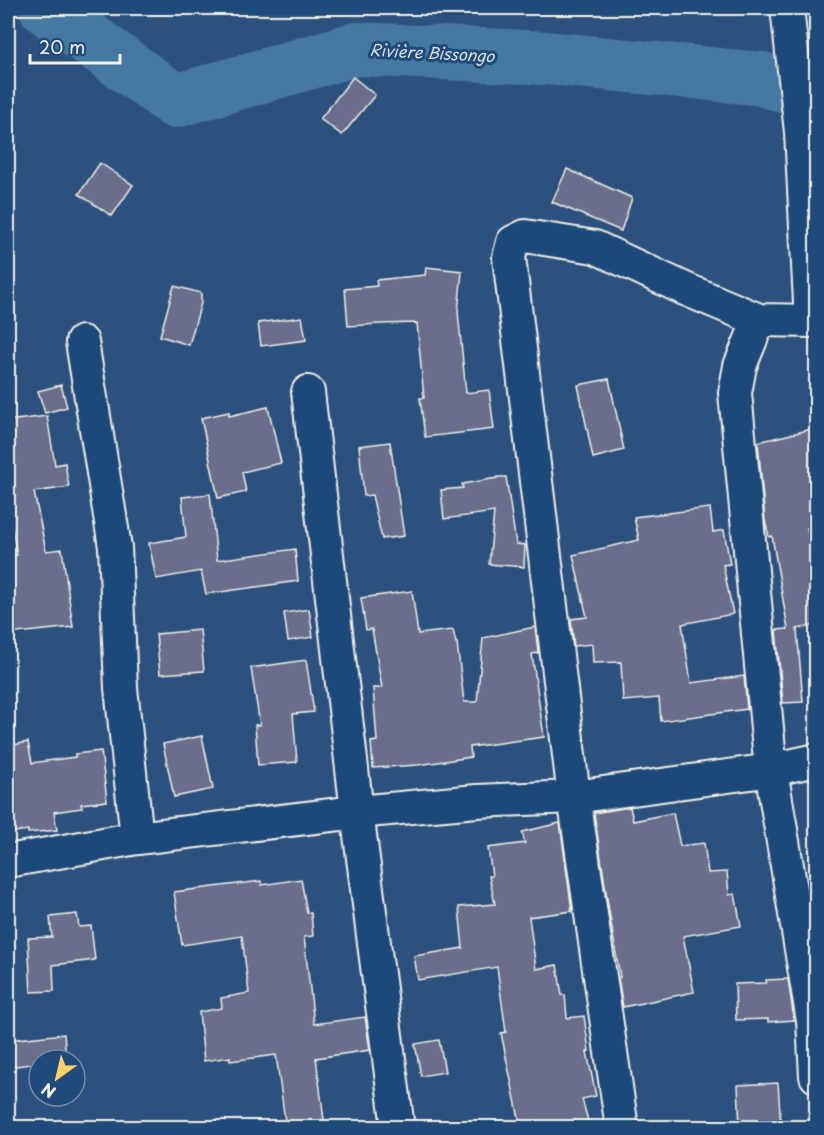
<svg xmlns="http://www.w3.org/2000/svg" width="824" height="1135" font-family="'Playpen Sans',sans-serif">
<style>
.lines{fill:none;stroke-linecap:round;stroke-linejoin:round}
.river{stroke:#4479a1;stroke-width:54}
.building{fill:#676e8c;stroke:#f4f1e8;stroke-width:1.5}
.street-casing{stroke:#f4f1e8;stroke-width:36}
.street{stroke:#1f4a7a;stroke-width:32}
.labels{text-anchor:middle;stroke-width:6;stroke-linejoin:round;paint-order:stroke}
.water-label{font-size:16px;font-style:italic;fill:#dadfdd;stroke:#1f4a7a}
</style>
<rect width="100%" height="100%" fill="#2d517e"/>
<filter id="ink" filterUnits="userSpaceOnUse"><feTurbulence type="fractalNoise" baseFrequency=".0167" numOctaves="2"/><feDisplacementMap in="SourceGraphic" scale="12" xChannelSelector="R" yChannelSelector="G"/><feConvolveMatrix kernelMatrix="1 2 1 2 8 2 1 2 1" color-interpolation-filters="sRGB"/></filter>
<g filter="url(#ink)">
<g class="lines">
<polyline class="river" points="46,8 175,101 356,49 547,58 762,79 816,96"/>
</g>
<g class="building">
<polygon points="353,77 375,95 342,135 320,119"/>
<polygon points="100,163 133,185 112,216 79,194"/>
<polygon points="567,169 632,198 621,231 552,202"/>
<polygon points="426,267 462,271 458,312 466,393 489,390 494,429 425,437 420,398 424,398 417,323 380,324 348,326 345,289 377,286 376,280 425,275"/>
<polygon points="174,286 201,293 201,303 189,345 160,336"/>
<polygon points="302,317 306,340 261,346 258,323"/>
<polygon points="609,379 624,450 593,458 578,385"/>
<polygon points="61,385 67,407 45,413 38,391"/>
<polygon points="268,407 281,463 242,472 246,492 218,498 201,418 229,412 229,416"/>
<polygon points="47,416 55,465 65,463 69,487 34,492 46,551 62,549 73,627 8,634 8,556 17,555 8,507 8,421"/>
<polygon points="816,428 816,525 807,528 816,579 811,579 816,607 816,625 797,629 803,702 783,703 776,630 788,629 772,536 769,537 765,521 758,442"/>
<polygon points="390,442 404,536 382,539 372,495 364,496 359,446"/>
<polygon points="497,477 506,477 516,544 525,545 524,567 489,564 494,512 444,519 441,490 463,488 462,484 497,478"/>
<polygon points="210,494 217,560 295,549 298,581 206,594 201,571 156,579 149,543 186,537 182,497"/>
<polygon points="710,508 713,532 724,530 730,564 723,565 733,614 682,624 691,683 744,676 747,709 661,721 659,698 623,701 621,662 593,663 592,644 574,646 571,619 587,617 573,555 639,540 634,517"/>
<polygon points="412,591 418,634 453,630 456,643 457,643 464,702 477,702 483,638 535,627 538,651 538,653 532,654 544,737 470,747 471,757 418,765 373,768 371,742 377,741 373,688 382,688 372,629 366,630 361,598"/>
<polygon points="309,609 313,637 288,641 284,613"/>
<polygon points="200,630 204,671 160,674 156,634"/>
<polygon points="306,660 314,712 293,714 297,762 258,765 255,725 260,725 251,668"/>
<polygon points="202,736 213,789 174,797 163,744"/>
<polygon points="28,742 32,763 75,757 75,754 101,751 107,801 81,804 82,808 54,812 57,830 28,833 28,830 8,833 8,746"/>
<polygon points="630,807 633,821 673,813 680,846 704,843 708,873 727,872 729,895 735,894 741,926 683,936 694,992 623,1007 618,978 620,977 609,911 594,813"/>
<polygon points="560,823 572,911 529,917 536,969 557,965 562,995 565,995 567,1018 584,1016 589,1051 587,1052 596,1096 582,1099 590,1128 521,1128 501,1033 506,1032 497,967 418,980 414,956 463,948 459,907 495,904 489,876 492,876 488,848 525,843 522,832"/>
<polygon points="301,879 307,913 311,913 313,936 304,937 314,1024 365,1017 370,1050 316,1058 325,1128 286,1128 276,1055 230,1061 230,1057 204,1061 199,1012 222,1008 221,998 249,993 242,936 182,945 174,892 261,881 262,885"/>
<polygon points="77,914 79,927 91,926 95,960 53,965 54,991 31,992 28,938 52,937 50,917"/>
<polygon points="788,979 794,1020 768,1022 768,1019 736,1020 735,984 766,983 766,980"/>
<polygon points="64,1034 66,1060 39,1060 39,1063 8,1067 8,1040"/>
<polygon points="439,1040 445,1072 421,1076 415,1044"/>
<polygon points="778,1083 781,1128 740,1128 738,1085"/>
</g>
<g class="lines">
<g class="street-casing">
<g id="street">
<polyline points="787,8 801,132 811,321"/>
<polyline points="759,320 740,366 735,393 771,770 813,1021 816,1076"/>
<polyline points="82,342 115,547 121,688 137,838"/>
<polyline points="308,392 357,812 398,1128"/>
<polyline points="8,861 137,838 357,812 477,801 574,797 771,770 816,760"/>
<polyline points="622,1128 574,797 509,257 513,242 525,236 595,247 685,289 759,320 816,321"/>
</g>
</g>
<use href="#street" class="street"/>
</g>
</g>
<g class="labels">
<g class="water-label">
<text transform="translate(432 53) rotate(3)" y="6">Rivière Bissongo</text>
</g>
</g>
<rect width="824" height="1135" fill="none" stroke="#1f4a7a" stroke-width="30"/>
<rect x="15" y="15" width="794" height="1105" fill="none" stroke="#f4f1e8" stroke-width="2" filter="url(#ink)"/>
<g transform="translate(57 1078) rotate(214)"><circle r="28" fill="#1f4a7a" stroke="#748da6" stroke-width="1.5"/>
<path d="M0-4.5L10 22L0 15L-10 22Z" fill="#ffd166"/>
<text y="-9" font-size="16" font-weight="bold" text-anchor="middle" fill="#f4f1e8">N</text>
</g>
<path d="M30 54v9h90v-9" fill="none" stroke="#f4f1e8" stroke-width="3"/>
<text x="39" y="54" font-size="18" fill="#f4f1e8" stroke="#1f4a7a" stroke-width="4.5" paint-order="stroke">20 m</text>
</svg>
